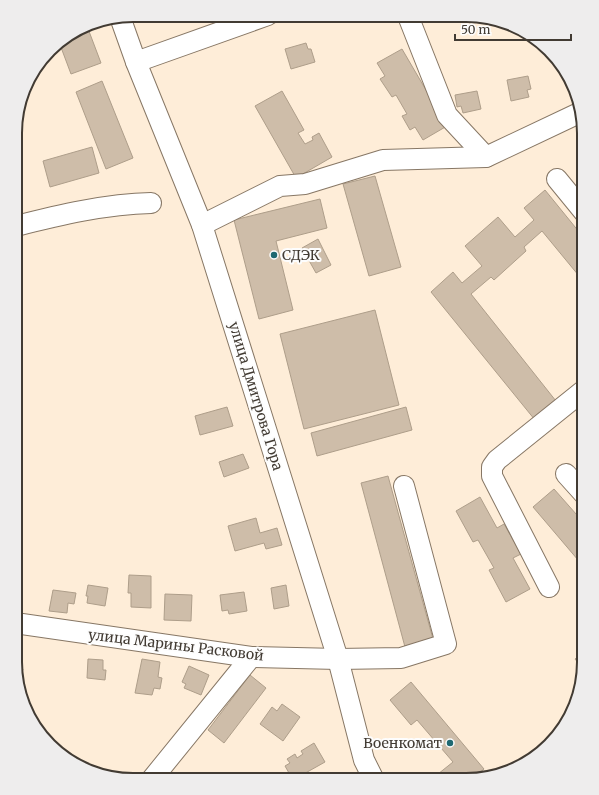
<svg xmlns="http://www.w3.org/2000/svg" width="599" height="795" font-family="Merriweather,serif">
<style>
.building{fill:#cebda9;stroke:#ae9e8a}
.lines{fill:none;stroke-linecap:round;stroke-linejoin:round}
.minor-casing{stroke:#877765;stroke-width:22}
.minor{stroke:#fff;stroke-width:20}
.poi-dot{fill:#1e6972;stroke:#fdfdfd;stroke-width:1.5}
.labels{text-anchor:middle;stroke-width:4;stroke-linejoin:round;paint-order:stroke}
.poi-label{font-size:14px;fill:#423b33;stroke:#fdfdfd;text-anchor:start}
.street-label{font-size:14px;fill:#423b33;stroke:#fdfdfd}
.rim{fill:none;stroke:#423b33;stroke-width:2}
</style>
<rect width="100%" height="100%" fill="#feedd8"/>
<g class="building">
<polygon points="87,26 101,63 71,74 59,42"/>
<polygon points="306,43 308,49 311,49 315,62 291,69 285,49"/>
<polygon points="402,49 447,126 423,140 415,127 410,130 402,116 407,114 396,95 392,97 380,79 385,76 377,63"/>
<polygon points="528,76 531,89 527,90 529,97 511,101 507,80"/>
<polygon points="102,81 133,158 106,169 76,92"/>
<polygon points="282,91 304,130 298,133 305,144 313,140 312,137 319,133 332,157 296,178 255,106"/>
<polygon points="477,91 481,109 463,113 461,106 457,107 455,95"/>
<polygon points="92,147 99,173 50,187 43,161"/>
<polygon points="584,162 584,173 579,166"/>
<polygon points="16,163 22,176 16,178"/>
<polygon points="375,176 401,267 369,276 343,184"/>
<polygon points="545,190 584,238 584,282 542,231 524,247 526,251 494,280 491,277 471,294 556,401 535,420 431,292 453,272 462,283 482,266 465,246 498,217 515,237 534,220 524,208"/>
<polygon points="320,199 327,228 276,241 293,310 259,319 234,220"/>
<polygon points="318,239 331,265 316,273 302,248"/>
<polygon points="375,310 399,405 304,429 280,334"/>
<polygon points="227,407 233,426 200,435 195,416"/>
<polygon points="406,407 412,430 317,456 311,433"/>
<polygon points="243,454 249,468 224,477 219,462"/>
<polygon points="388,476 433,639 405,647 361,483"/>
<polygon points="554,489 584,523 584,567 533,507"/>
<polygon points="480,497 497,528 504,524 521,554 513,558 530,589 506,602 489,570 494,568 478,540 473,542 456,511"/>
<polygon points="256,518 260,533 277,528 282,545 266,549 264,543 235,551 228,526"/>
<polygon points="129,575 151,576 151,608 131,607 131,593 128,593"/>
<polygon points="88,585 108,588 105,606 87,603 88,596 86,596"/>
<polygon points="286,585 289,606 274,609 271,588"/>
<polygon points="53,590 76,593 74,604 68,603 67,613 49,611"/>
<polygon points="244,592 247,611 229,614 228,610 222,611 220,595"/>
<polygon points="165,594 192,595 191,621 164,620"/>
<polygon points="584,651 584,670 575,659"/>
<polygon points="15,652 22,655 17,667 23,669 19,679 15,662"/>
<polygon points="88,659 103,660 103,670 106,670 105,680 87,678"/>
<polygon points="142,659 160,662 158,677 162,678 160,689 154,688 152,695 135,693"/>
<polygon points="189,666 209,675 201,695 184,688 186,684 182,682"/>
<polygon points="250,675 266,688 224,743 208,730"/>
<polygon points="411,682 484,769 473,778 466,780 435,780 433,778 453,762 417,720 411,725 390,700"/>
<polygon points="282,704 300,717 283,741 260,724 272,707 277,711"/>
<polygon points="314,743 325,762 293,780 285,766 290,763 287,759 295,754 297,758 303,754 301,751"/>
</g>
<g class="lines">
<g class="minor-casing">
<g id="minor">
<polyline points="408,16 447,115 486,157"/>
<polyline points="120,17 136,62 202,225 338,659 364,760 374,780"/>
<polyline points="136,62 268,15"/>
<polyline points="557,179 584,212"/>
<polyline points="202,225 280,186 305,184 383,160 486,157 579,113"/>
<path d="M16,226c43,-11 90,-22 135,-23"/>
<polyline points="566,474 584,494"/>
<polyline points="549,587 492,476 492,467 497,460 584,390"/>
<polyline points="15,623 251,657 338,659 401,658 446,644 404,486"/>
<polyline points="152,779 251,657"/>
</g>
</g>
<use href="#minor" class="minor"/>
</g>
<g class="poi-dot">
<circle cx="274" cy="255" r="4"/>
<circle cx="450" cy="743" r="4"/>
</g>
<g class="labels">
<g class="poi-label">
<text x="282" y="260">СДЭК</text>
<text x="442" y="748" text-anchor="end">Военкомат</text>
</g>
<g class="street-label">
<text transform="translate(256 396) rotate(73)" y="5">улица Дмитрова Гора</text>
<text transform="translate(176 645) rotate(7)" y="5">улица Марины Расковой</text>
</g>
</g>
<path d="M0 0H599V795H0ZM133 22H466A111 111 0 0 1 577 133V662A111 111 0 0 1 466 773H133A111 111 0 0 1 22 662V133A111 111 0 0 1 133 22Z" fill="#eeeded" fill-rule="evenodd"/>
<path class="rim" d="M133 22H466A111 111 0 0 1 577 133V662A111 111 0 0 1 466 773H133A111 111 0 0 1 22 662V133A111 111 0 0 1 133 22Z"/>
<path d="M455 34v6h116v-6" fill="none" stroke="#423b33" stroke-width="2"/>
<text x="461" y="34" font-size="12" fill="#423b33" stroke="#fdfdfd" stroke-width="3" paint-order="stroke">50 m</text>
</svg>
